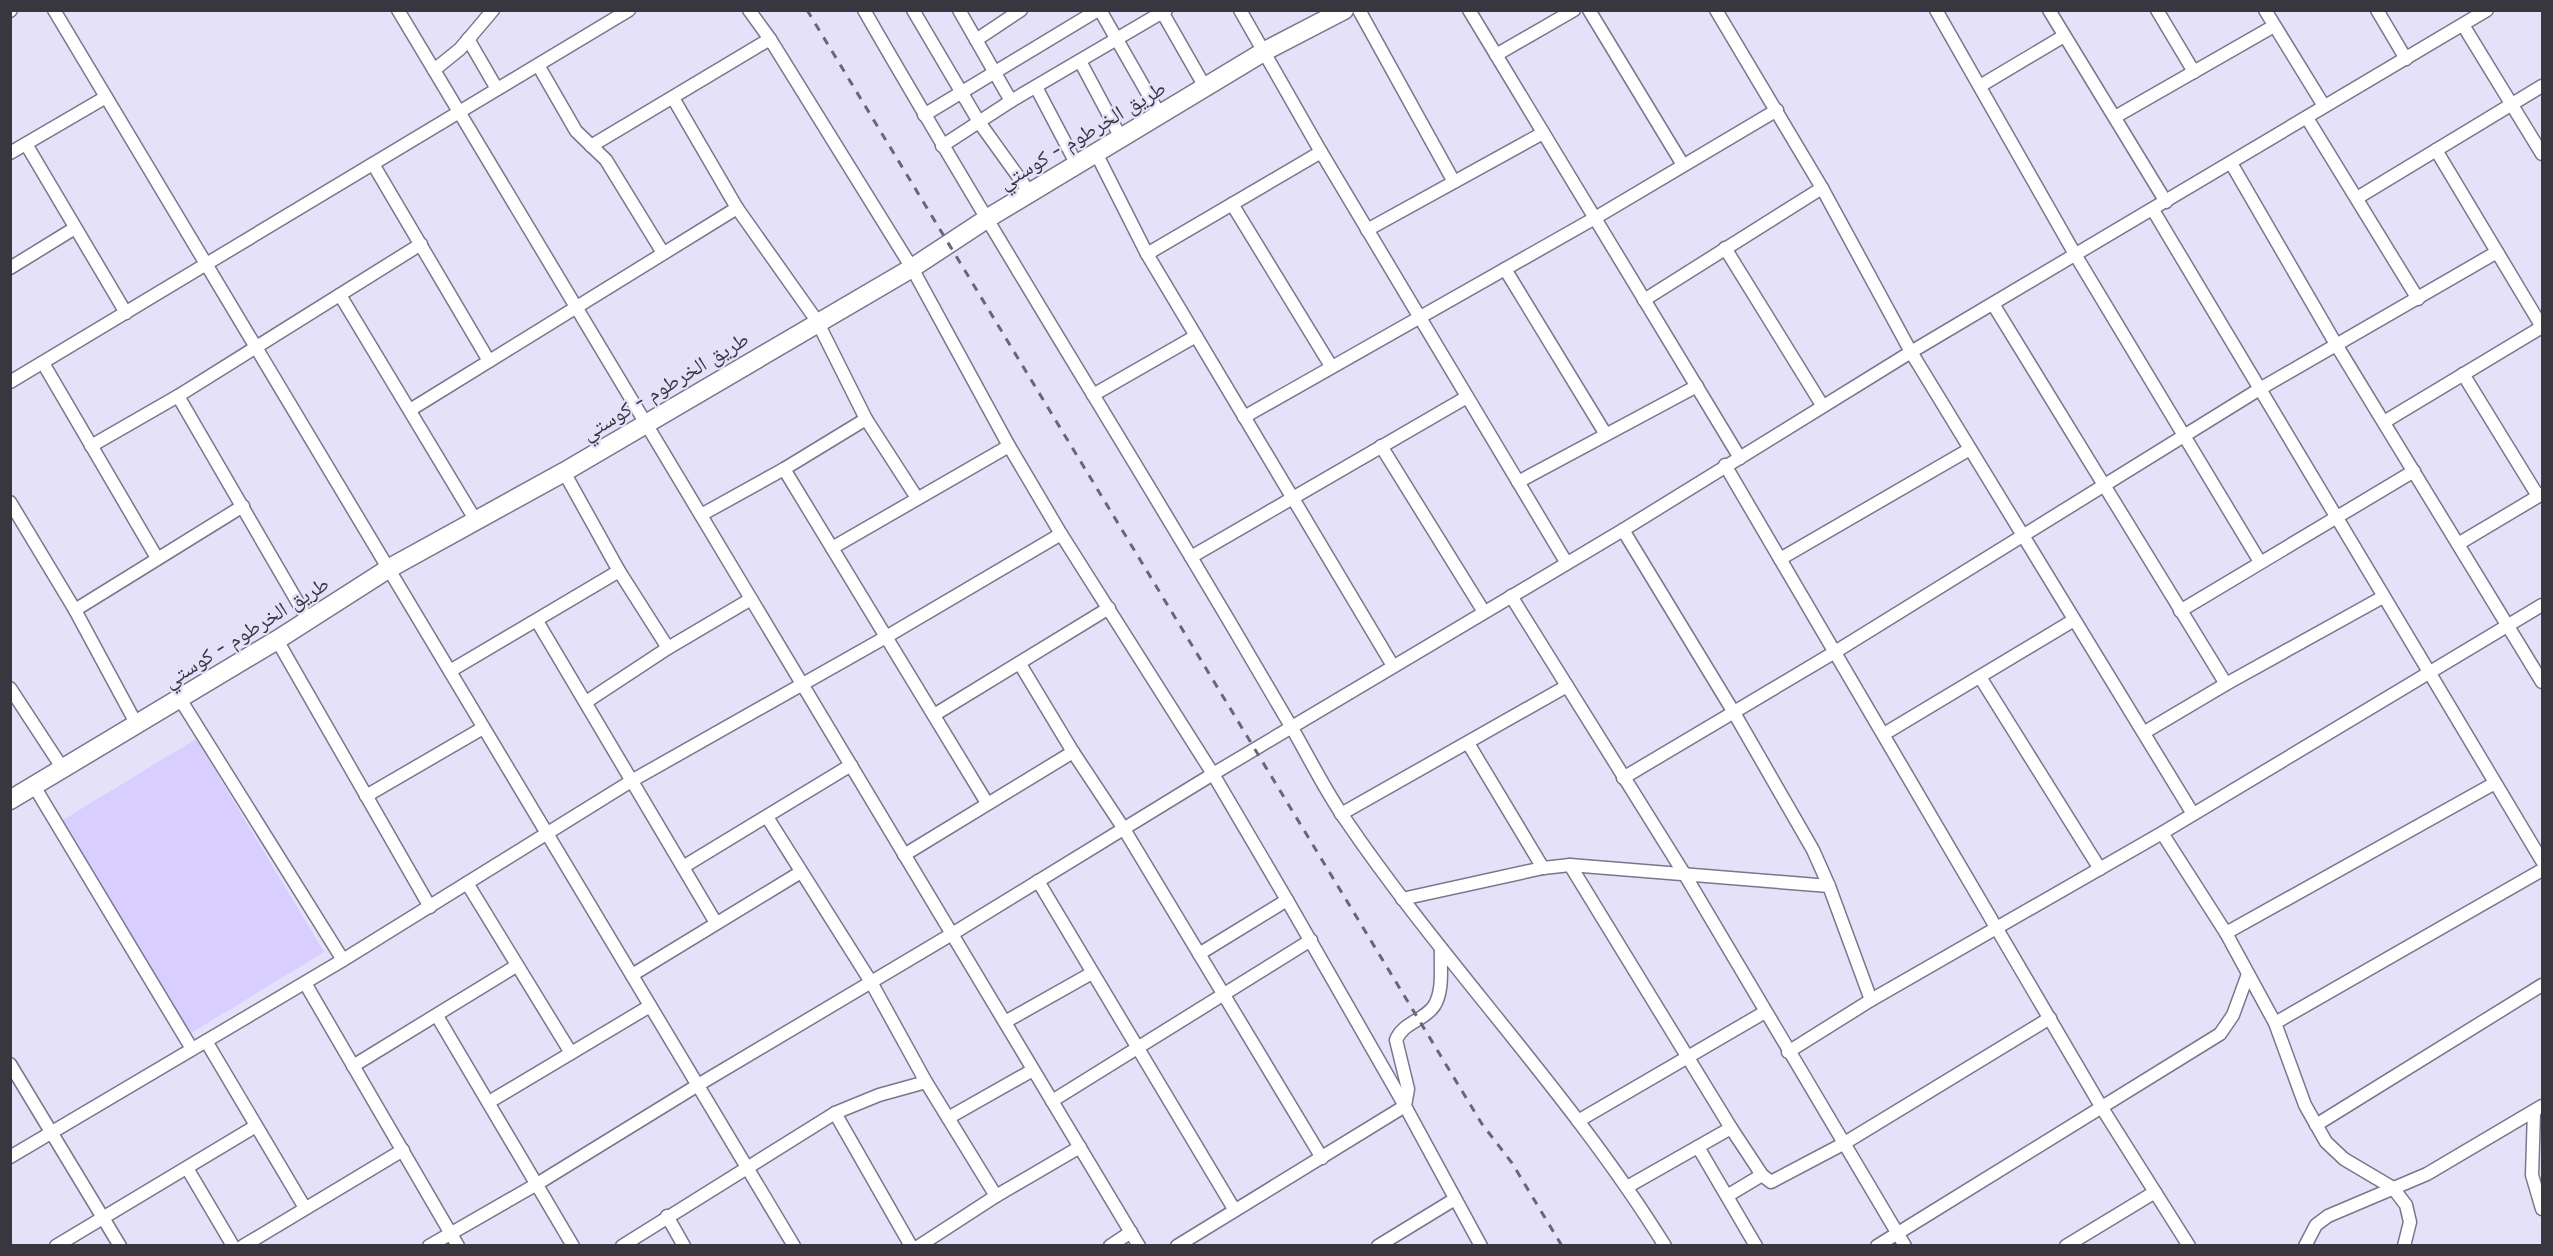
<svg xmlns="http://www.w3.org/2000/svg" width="2553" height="1256" font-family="Inter,'Noto Naskh Arabic',sans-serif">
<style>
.green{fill:#d8ceff}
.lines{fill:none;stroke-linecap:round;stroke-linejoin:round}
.minor-casing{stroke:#7a768b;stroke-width:15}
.highway-casing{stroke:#7a768b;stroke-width:21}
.minor{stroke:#fff;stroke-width:12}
.highway{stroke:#fff;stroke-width:18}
.rail{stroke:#696774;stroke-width:3;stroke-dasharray:8 8;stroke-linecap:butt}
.labels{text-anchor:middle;stroke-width:4.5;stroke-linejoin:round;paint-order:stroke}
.street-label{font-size:21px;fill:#383740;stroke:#e5e1f9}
</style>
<rect width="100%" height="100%" fill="#e5e1f9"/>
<polygon class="green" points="196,739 324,952 186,1036 58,823"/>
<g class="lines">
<g class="minor-casing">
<g id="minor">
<polyline points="54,10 794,1246"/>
<polyline points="398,10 1139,1246"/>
<polyline points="749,10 770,39 912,268 1009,446 1061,534 1213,774 1287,900 1405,1106 1481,1246"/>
<path d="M864,10c106,185 218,365 327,547 33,55 66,111 98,166 19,32 35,66 56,96 100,147 226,275 320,427"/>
<polyline points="913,10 979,122 1030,193"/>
<polyline points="959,10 1011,101"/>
<polyline points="1100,10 1160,115"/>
<polyline points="1161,10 1205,87"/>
<polyline points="1240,10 1321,152 1566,562"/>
<polyline points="1359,10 1454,182"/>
<polyline points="1469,10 1740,458"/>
<polyline points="1589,10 1683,165"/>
<polyline points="1716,10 1822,188 1911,352 2193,814"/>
<polyline points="1936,10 2076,256 2260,562"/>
<polyline points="2049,10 2166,202"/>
<polyline points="2157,10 2194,72"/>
<polyline points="2265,10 2324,106"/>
<polyline points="2377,10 2406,59"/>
<polyline points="10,11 11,10"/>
<polyline points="2463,25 2542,154"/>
<polyline points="468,39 497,89"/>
<polyline points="976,40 1021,10"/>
<polyline points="1496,55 1574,10"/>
<polyline points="1080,61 1121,138"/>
<polyline points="538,65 576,131 606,160 663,253"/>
<polyline points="434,70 460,49 493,10"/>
<polyline points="1980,86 2064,36"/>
<polyline points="1036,87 1077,165"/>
<polyline points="673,98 737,208 817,321 866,419 917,498"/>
<polyline points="924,115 1098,10"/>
<polyline points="2115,117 2274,26"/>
<polyline points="2307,118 2418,299"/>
<polyline points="26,144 126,313"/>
<polyline points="591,146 770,39"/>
<polyline points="942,146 1011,101 1166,10"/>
<polyline points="2436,150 2542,327"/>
<polyline points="10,153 106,97"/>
<polyline points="1096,153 1147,254 1393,666"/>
<polyline points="2231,163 2337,346 2542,682"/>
<polyline points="373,164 489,361"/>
<polyline points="2357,198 2542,86"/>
<polyline points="1232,204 1331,366"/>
<polyline points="2153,210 2542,861"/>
<polyline points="1367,230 1543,133"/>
<polyline points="1725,248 1822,405"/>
<polyline points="1147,254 1321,152"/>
<polyline points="10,268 75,228"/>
<polyline points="1505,269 1605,433"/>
<polyline points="340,295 476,521"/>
<polyline points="1644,300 1822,188"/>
<polyline points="1993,304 2226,684"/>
<polyline points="43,363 157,558"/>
<polyline points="2463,374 2538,496"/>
<polyline points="10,382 629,10"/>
<polyline points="1093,395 1196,336"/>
<polyline points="178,396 308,620"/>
<polyline points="410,410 737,208"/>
<polyline points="1244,417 1595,218 1777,110"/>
<polyline points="2384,422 2542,327"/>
<polyline points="91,446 178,396 421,244"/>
<polyline points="1381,446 1484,612"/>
<polyline points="1725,465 2102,1108 2189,1246"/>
<polyline points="784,469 987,803"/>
<polyline points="564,472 619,571 668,648"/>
<polyline points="1518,482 1697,386"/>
<polyline points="10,502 75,610 137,725"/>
<polyline points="701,515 784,469 866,419"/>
<polyline points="1623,530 1733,711 1813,850 1829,886 1871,1000"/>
<polyline points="2458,544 2542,494"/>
<polyline points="832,548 1009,446"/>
<polyline points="1191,557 1467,397"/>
<polyline points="1780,559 1970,449"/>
<polyline points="1511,596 1685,875 1905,1246"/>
<polyline points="75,610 243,506"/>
<polyline points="2180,611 2414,471"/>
<polyline points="537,621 716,923"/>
<polyline points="277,640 430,907"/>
<polyline points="1020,664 1073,752 1124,829 1322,1158"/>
<polyline points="450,671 619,571"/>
<polyline points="1980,677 2100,869"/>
<polyline points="10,688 63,769"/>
<polyline points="180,699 343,960"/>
<polyline points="586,702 668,648 751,599"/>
<polyline points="934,715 1109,608"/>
<polyline points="2145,732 2226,684 2383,597"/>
<polyline points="1884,734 2074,620"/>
<polyline points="1468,743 1543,868"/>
<polyline points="1623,778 1835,652 2258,390 2497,252"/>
<polyline points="34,786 192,1049"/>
<polyline points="366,796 483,728"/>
<polyline points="1341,814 1567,686"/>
<polyline points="767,817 871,982 926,1082 996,1196"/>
<polyline points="2162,833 2226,933 2275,1023 2305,1105 2326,1142 2344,1159 2393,1188 2406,1205 2410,1222 2404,1246"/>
<polyline points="904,855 1073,752"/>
<polyline points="1570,865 1731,1128 1762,1175 1771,1182 1843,1144 2050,1018"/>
<polyline points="683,867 851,765"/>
<polyline points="1038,881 1234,1209"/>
<polyline points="467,883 571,1053"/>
<polyline points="1402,899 1543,868 1570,865 1829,886"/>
<polyline points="2226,933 2495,783"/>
<polyline points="1199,954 1287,900"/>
<polyline points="632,975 801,872"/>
<polyline points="305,983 458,1246"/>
<polyline points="437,1016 573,1246"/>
<polyline points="1005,1022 1092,973"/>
<polyline points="2275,1023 2542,870"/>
<polyline points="206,1041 305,1208"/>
<polyline points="1788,1052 1871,1000 2162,833 2542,605"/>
<polyline points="10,1064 120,1246"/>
<polyline points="353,1066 516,966"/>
<polyline points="1052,1101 1311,940"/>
<polyline points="489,1102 650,1006"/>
<polyline points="2534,1111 2532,1175 2542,1209"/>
<polyline points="835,1113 911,1246"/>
<polyline points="948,1118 1033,1070"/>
<polyline points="1578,1121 1765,1012"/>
<polyline points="2316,1125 2542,985"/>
<polyline points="1698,1147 1756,1246"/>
<polyline points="10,1157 343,960 633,780 886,637 1061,534"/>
<polyline points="187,1168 233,1246"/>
<polyline points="1627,1187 1731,1128"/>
<polyline points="1727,1196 1762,1175"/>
<polyline points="667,1216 684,1246"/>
<polyline points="56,1246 256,1126"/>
<polyline points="243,1246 403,1150"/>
<polyline points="429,1246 537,1184 698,1085 952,934 1213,774 1623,530 1911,352 2487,10"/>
<polyline points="622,1246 835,1113 879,1095 926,1082"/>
<polyline points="919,1246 996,1196 1080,1147"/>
<polyline points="1110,1246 1131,1232"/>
<path d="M1177,1246l228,-140 3,-17 -12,-49c7,-18 28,-19 38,-34 10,-15 6,-40 7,-57"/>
<polyline points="1378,1246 1455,1199"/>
<polyline points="1877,1246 2220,1034 2233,1015 2248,974"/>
<polyline points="2066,1246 2155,1192"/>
<polyline points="2305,1246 2316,1225 2328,1216 2427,1174 2542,1106"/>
</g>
</g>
<g class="highway-casing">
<polyline id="highway" points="10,800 277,640 388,569 564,472 912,268 988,218 1265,51 1344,10"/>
</g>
<use href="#minor" class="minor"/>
<use href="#highway" class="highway"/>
<polyline class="rail" points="807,10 1482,1124 1512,1163 1562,1246"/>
</g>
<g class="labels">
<g class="street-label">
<text transform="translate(1082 135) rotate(-31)" y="7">طريق الخرطوم - كوستي</text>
<text transform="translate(665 386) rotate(-31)" y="7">طريق الخرطوم - كوستي</text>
<text transform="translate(246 632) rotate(-32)" y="7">طريق الخرطوم - كوستي</text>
</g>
</g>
<rect width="2553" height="1256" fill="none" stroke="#383740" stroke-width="24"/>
</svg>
